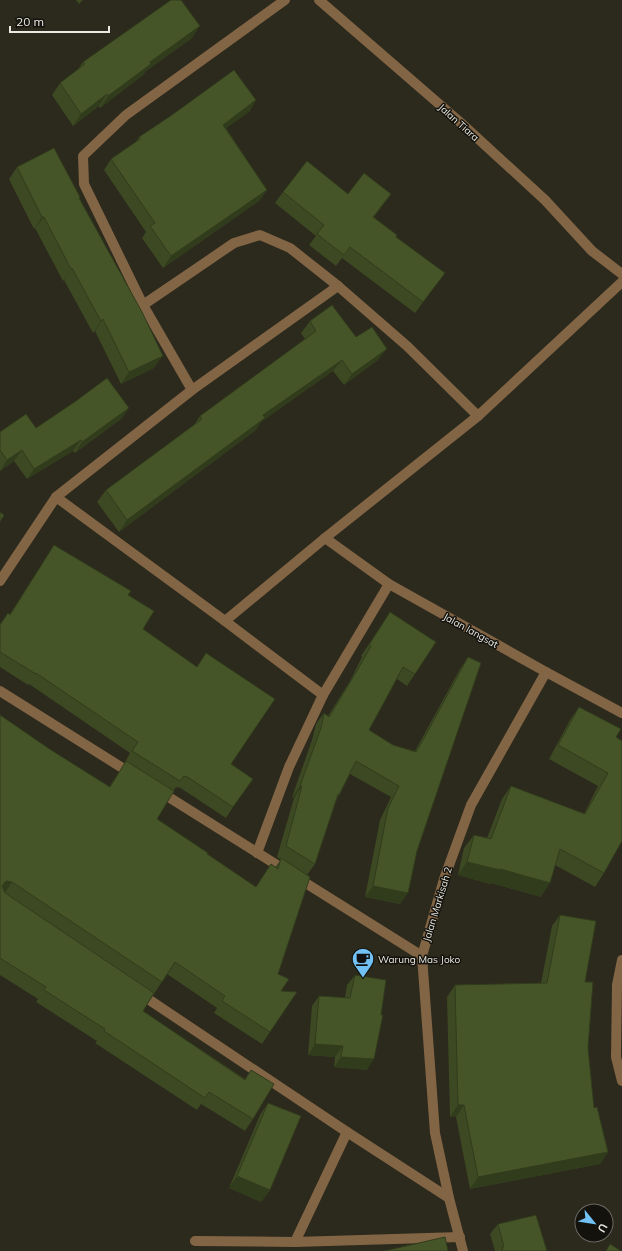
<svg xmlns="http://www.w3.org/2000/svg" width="622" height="1251" font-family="Mulish,sans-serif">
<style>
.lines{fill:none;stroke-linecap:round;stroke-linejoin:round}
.minor{stroke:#826545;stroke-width:10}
.wall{fill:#3c4922}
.shaded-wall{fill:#313c1c}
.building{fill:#465528;stroke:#313c1c}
.labels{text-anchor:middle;stroke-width:3;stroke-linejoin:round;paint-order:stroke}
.street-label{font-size:10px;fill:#ebeae2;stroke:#13120d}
.poi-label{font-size:10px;fill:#ebeae2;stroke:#13120d;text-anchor:start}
</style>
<rect width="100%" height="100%" fill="#2c291d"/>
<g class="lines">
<g class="minor">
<polyline points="319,0 461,123 545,200 592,251 622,274"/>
<polyline points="143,305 234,243 260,235 290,248 338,286 407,346 478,416"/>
<polyline points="192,390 143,305 84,184 83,156 126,115 285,0"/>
<polyline points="56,497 225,621 323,695"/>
<polyline points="325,538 389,584 546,672 622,713"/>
<polyline points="0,581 56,497 192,390 338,286"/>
<polyline points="225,621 325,538 478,416 622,282"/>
<polyline points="0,691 132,774"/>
<polyline points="159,791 422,956"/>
<polyline points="257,853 289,767 323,695 389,584"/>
<polyline points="622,960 617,985 616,1057 622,1081"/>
<polyline points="139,993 347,1132 449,1198"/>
<polyline points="195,1241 295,1242 460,1237"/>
<polyline points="295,1242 347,1132"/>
<polyline points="463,1251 449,1198 435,1133 422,956 444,879 471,805 546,672"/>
</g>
</g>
<g class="wall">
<polygon points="76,0 83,0 79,4"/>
<polygon points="192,38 146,71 143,75 100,108 99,106 73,126 52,95 60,83 78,69 83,62"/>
<polygon points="256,100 249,112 226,128 267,190 259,201 163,268 142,238 146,232 104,170 111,159 135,143 139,137"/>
<polygon points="17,167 80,197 79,199 154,368 121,384 95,331 93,333 64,280 63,281 35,228 34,229 9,179"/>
<polygon points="283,192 348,194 391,194 374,217 396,237 445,273 415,313 342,258 336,266 309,245 316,236 275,203"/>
<polygon points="310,321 356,337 378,360 344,385 333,371 261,422 256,430 119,532 97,502 106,490 194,425 200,416 305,339 301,333"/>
<polygon points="129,408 121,419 75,453 73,451 27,479 14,461 0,471 0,432 36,428"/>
<polygon points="54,545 128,595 143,629 197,667 206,653 231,764 233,807 226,818 179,787 178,788 176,787 157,819 256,887 271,864 275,867 281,860 277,857 294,798 292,797 312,740 316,724 324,713 328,716 350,681 362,657 361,656 390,612 415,674 407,686 397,679 369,730 393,745 415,751 460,669 468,657 417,851 400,904 365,897 380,820 391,797 350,774 339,795 337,799 315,864 307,875 278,974 281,991 270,1032 262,1044 214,1013 217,1008 167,974 143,1011 245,1079 251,1070 253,1119 245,1131 201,1104 197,1110 95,1043 97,1041 36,1002 38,999 0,975 0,715 51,750 109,787 126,762 125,762 130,753 29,684 28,685 0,667 0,624 8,613 10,614 47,556"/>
<polygon points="579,707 616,737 604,873 595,887 555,865 541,897 491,883 490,884 458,875 464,848 474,835 487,838 502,799 511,786 584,814 598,786 549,759 570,720"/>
<polygon points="560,915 585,982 588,1048 594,1108 608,1152 600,1164 470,1189 456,1117 450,1117 447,997 455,985 541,983 552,926"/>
<polygon points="355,975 367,1070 334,1067 335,1057 308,1055 312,1006 319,996 345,998 347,985"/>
<polygon points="268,1103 270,1190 261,1202 229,1188 260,1115"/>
<polygon points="498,1224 547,1251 495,1251 490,1234"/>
</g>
<g class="shaded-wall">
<polygon points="200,26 192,38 146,71 143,75 100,108 108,96 150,62"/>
<polygon points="107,94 99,106 73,126 81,114"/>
<polygon points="256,100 249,112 215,136 223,125"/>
<polygon points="267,190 259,201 163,268 171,256"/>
<polygon points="391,194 383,205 365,228 373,217"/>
<polygon points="42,217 44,217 35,228 34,229"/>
<polygon points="72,268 64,280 63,281 71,269"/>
<polygon points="445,273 437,284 415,313 423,302"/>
<polygon points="103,319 95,331 93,333 101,321"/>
<polygon points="387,349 378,360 344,385 352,374"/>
<polygon points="163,356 154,368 121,384 129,372"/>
<polygon points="342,360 333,371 261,422 256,430 119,532 127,520 263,415"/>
<polygon points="129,408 121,419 75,453 82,442"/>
<polygon points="81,440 73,451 27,479 34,469"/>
<polygon points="22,450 14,461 0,471 7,460"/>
<polygon points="300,786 302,786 294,798 292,797"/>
<polygon points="467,862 500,869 550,883 541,897 491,883 490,884 458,875"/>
<polygon points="6,881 12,882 4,894 0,889"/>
<polygon points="373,886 408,893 400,904 365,897"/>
<polygon points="315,1044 343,1046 335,1057 308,1055"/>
<polygon points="341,1057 374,1059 367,1070 334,1067"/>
<polygon points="458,1105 464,1105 456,1117 450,1117"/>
<polygon points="608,1152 600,1164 470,1189 478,1177"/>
<polygon points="237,1176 270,1190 261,1202 229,1188"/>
</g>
<g class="building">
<polygon points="171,0 181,0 200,26 150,62 151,64 108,96 107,94 81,114 60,83 85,64 83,62"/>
<polygon points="234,70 256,100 223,125 267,190 171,256 150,226 155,223 111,159 140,139 139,137 172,115"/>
<polygon points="54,148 80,197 79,198 142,312 163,356 129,372 103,319 101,321 72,268 71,269 44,217 42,217 17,167"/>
<polygon points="307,161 348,194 364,173 391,194 373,217 397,235 396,237 445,273 423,302 350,247 344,255 317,234 324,225 283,192"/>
<polygon points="332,305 356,337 372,327 387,349 352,374 342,360 263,415 265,418 127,520 106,490 202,419 200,416 316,331 310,321"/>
<polygon points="107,378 129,408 82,442 81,440 34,469 22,450 7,460 0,450 0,432 26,414 36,428 76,401"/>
<polygon points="0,512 4,515 0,522"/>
<polygon points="54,545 131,591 128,595 154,611 143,629 197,667 206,653 275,699 231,764 253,779 233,807 186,776 186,777 184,776 180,781 132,751 138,742 36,673 36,674 0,652 0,625 8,613 10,615"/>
<polygon points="390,612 436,642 415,674 403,667 369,730 393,745 416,752 428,731 468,657 481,663 417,851 408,893 373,886 388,808 399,786 356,761 339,795 338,794 315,864 286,846 302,786 300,786 321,728 324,714 324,713 329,717 358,669 371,646 369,645"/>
<polygon points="579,707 621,729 616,737 622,741 622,841 604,873 560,849 550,883 500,869 500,870 467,862 474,835 491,839 511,786 585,814 608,773 558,745"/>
<polygon points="0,715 51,750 110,787 126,761 174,791 157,819 208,853 207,854 256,887 271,864 278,869 281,858 310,877 278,974 289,979 281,991 297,992 270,1032 222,1001 225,996 175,962 162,982 12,882 6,881 2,886 5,893 154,993 143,1011 245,1080 251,1070 274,1084 253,1119 209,1092 205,1098 104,1031 105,1029 44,990 46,987 0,958"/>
<polygon points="560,915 596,921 585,982 593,982 588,1048 594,1108 597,1107 608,1152 478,1177 464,1105 458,1105 455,985 547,983"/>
<polygon points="355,975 386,980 381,1015 383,1015 374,1059 341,1057 343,1046 315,1044 319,996 350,998"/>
<polygon points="268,1103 301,1116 270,1190 237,1176"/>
<polygon points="536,1215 547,1251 503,1251 502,1247 504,1247 498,1224"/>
<polygon points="445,1237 448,1251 384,1251"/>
<polygon points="610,1244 621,1251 606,1251"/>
</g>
<defs>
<g id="cafe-pin" transform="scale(1.15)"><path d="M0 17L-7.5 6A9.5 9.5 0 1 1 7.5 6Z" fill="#71c1f5" stroke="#13120d"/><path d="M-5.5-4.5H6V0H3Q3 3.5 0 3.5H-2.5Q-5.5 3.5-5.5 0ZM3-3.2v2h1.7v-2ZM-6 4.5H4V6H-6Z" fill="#111"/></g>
</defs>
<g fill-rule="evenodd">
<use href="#cafe-pin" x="363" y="959"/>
</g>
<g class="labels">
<g class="street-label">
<text transform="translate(459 122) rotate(42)" y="4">Jalan Tiara</text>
<text transform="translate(471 630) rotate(29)" y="4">Jalan langsat</text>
<text transform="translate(437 904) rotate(-73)" y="4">Jalan Markisah 2</text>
</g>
<g class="poi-label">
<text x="378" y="963">Warung Mas Joko</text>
</g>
</g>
<g transform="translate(594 1223) rotate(120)"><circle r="19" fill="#13120d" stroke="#696862"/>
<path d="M0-3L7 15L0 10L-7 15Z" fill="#71c1f5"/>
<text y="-6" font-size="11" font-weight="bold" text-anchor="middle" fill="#ebeae2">U</text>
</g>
<path d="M10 26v6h99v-6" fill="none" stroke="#ebeae2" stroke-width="2"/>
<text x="16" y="26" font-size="12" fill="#ebeae2" stroke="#13120d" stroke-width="3" paint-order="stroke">20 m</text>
</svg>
